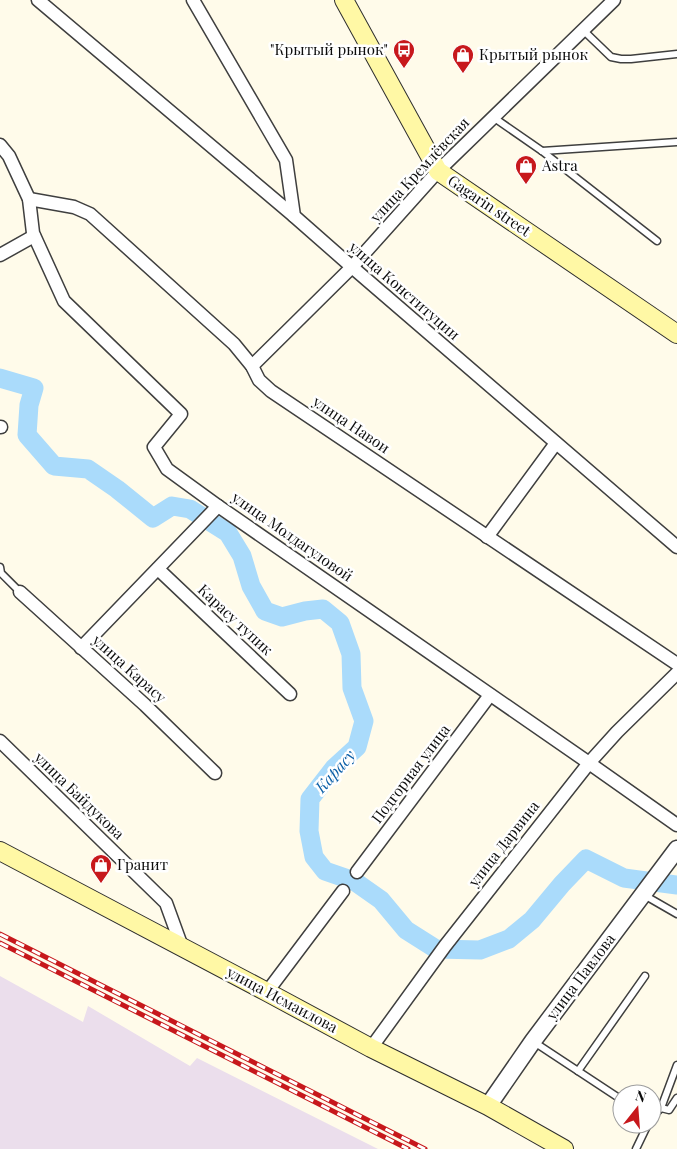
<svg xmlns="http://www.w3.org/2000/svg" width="677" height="1149" font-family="'Playfair Display',serif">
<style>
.industrial{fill:#ebdeec}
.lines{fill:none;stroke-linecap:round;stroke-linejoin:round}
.river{stroke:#aadbfb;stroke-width:19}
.service-casing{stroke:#3f3f3f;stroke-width:9}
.minor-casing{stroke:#3f3f3f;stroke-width:15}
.tertiary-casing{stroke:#3f3f3f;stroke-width:19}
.secondary-casing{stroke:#2e2e2e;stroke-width:20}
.service{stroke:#fff;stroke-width:6}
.minor{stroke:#fff;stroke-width:12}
.tertiary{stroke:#fff;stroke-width:16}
.secondary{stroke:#fff8a5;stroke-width:18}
.rail-casing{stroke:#c7181c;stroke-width:5}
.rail{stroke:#fff;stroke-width:3;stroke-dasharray:9;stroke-linecap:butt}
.labels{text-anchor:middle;stroke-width:5;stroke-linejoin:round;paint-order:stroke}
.poi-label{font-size:15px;fill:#0c0c0c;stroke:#fff;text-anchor:start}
.street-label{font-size:15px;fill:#0c0c0c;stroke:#fff}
.water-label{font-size:16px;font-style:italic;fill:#0b5fa7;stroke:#fff}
</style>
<rect width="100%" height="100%" fill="#fffbea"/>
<polygon class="industrial" points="0,976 83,1022 88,1006 190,1066 197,1058 378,1149 0,1149"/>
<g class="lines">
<polyline class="river" points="0,378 34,388 29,405 27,435 54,466 88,469 117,489 153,518 172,506 190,509 228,533 242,556 251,586 265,611 282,617 305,611 323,609 340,623 351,654 352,688 364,721 357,747 334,768 310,799 309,831 314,857 325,871 354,881 381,900 406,930 436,949 480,950 509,939 532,920 562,884 586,859 624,878 677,885"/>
<g class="service-casing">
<g id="service">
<polyline points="583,30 611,57 621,59 631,59 677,54"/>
<polyline points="493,117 542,151 657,241"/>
<polyline points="542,151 677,142"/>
<polyline points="0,567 1,573 20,592"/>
<polyline points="644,895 677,914"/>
<polyline points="534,1042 578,1071 645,976"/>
<polyline points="578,1071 622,1100"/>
<polyline points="661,1108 669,1110 677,1098"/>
<polyline points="652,1117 661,1108 677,1065"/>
<polyline points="636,1149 648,1124"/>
</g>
</g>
<g class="minor-casing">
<g id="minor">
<polyline points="38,0 294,216"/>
<polyline points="193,0 286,160 294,216 352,267 677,547"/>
<polyline points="0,145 9,156 29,199 33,233 64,301 181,414 154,447 167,469 218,506 589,763 677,825"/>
<polyline points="29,199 74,207 90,214 234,344 252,366 259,380 271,391 677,664"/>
<polyline points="0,255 34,236"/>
<polyline points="252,366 352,267 438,171 614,0"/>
<polyline points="0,427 1,427"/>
<polyline points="487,537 556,443"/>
<polyline points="158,569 290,694"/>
<polyline points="20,592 145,705 215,773"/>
<polyline points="81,648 218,506"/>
<polyline points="0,741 166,903 182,947"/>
<polyline points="357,872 490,695"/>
<polyline points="267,992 343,891"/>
<polyline points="371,1048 445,946 589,763 617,732 677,673"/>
</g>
</g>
<g class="tertiary-casing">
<polyline id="tertiary" points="488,1106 533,1041 677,849"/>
</g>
<g class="secondary-casing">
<g id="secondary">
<polyline points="344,0 438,171 677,334"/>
<polyline points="0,851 267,992 371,1048 488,1106 564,1149"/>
</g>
</g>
<use href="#service" class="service"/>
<use href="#minor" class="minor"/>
<use href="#tertiary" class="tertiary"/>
<use href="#secondary" class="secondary"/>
<g class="rail-casing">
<g id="rail">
<polyline points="0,934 425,1149"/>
<polyline points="0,943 408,1149"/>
</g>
</g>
<use href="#rail" class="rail"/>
</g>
<defs>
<g id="bus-pin" transform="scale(1.125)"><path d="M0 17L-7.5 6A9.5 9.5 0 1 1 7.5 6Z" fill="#c7181c" stroke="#fff"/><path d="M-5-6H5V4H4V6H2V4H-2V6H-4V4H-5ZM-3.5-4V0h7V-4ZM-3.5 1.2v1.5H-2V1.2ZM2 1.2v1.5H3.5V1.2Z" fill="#fff"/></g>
<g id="shop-pin" transform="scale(1.125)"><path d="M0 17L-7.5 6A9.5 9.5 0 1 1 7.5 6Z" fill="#c7181c" stroke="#fff"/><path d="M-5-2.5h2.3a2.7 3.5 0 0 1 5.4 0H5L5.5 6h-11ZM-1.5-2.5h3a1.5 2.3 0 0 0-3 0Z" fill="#fff"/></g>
</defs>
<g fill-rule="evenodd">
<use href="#bus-pin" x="404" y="50"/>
<use href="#shop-pin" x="463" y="55"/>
<use href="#shop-pin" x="526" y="166"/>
<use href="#shop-pin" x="101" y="865"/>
</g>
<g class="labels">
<g class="poi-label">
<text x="388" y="55" text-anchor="end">"Крытый рынок"</text>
<text x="479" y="60">Крытый рынок</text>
<text x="542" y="171">Astra</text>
<text x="117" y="870">Гранит</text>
</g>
<g class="street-label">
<text transform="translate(420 170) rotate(-47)" y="5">улица Кремлёвская</text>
<text transform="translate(489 206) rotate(34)" y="5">Gagarin street</text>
<text transform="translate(404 291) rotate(41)" y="5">улица Конституции</text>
<text transform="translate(351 425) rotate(34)" y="5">улица Навои</text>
<text transform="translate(292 537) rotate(35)" y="5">улица Молдагуловой</text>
<text transform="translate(235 620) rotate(43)" y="5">Карасу тупик</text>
<text transform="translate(129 669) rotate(42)" y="5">улица Карасу</text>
<text transform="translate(411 774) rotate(-53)" y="5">Подгорная улица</text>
<text transform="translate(79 796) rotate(44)" y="5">улица Байдукова</text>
<text transform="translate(504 844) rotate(-52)" y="5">улица Дарвина</text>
<text transform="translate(581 977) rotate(-53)" y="5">улица Павлова</text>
<text transform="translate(282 1000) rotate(28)" y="5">улица Исмаилова</text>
</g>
<g class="water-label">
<text transform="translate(335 771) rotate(-48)" y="6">Карасу</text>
</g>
</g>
<g transform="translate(637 1109) rotate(17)"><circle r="24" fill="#ffffff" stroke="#9e9e9e"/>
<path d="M0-4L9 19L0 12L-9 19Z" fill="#c7181c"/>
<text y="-8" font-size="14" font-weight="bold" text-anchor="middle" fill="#0c0c0c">N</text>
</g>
</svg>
